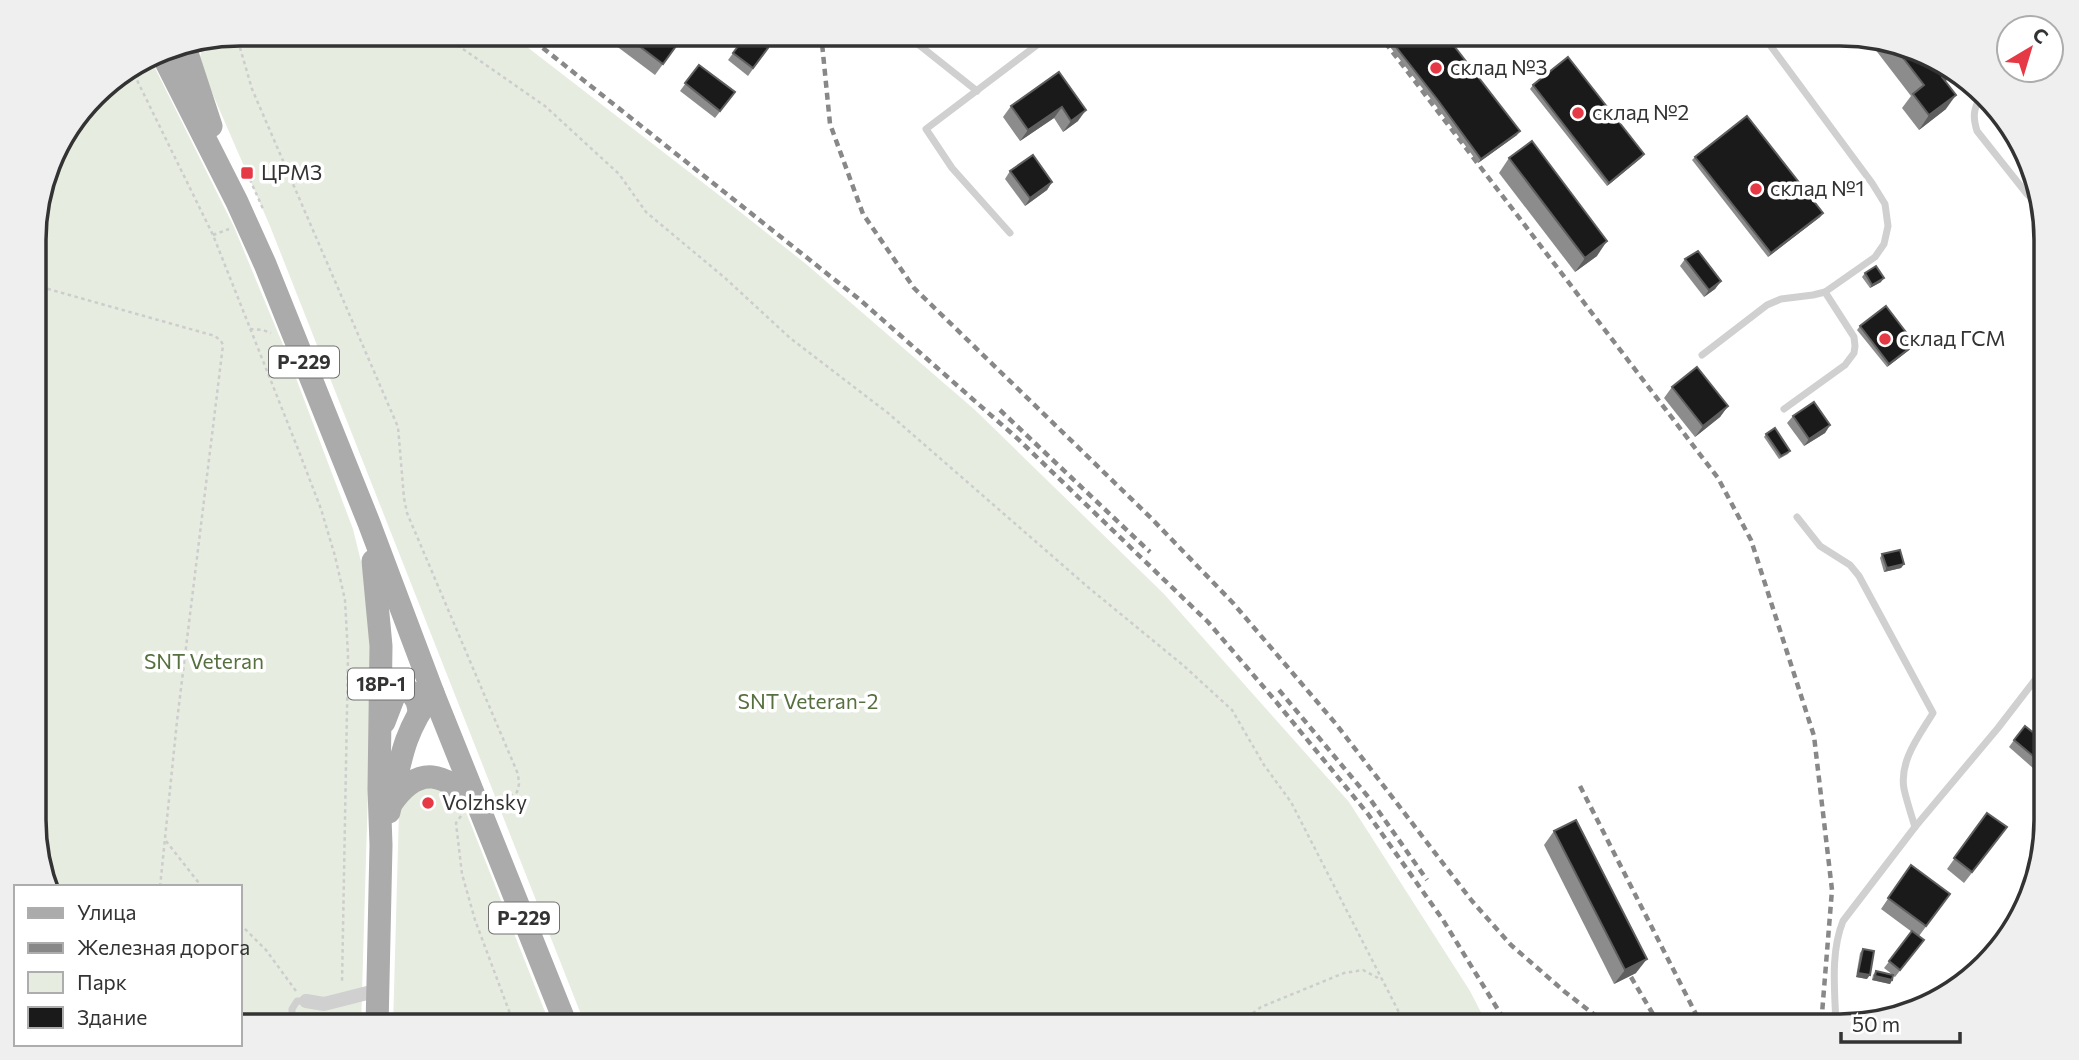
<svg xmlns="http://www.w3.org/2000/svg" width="2079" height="1060" font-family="Commissioner,sans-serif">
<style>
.green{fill:#e6ecdf}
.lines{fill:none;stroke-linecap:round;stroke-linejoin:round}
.path{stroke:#cdcdcd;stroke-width:2.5;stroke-dasharray:3.5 3.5;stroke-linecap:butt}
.lane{stroke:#d0d0d0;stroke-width:7}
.street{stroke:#d0d0d0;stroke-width:14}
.primary{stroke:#ababab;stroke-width:23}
.rail{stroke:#888;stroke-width:4.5;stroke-dasharray:7 5;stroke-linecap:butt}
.wall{fill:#8c8c8c}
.shaded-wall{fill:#5f5f5f}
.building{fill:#1a1a1a;stroke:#5f5f5f;stroke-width:2}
.poi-dot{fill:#e63946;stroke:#fff;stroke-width:2.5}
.labels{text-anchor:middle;stroke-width:7;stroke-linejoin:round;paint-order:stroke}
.shield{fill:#fff;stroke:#707070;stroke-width:2}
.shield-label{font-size:19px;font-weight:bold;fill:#333}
.poi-label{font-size:21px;fill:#333;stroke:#fff;text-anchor:start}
.park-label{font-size:21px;fill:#56703f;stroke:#fff}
.rim{fill:none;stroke:#333;stroke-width:3.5}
</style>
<rect width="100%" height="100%" fill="#fff"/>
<g class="green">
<polygon points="239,33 509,33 715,192 806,264 975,410 1164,594 1349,802 1470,991 1488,1026 586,1027 270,226 207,81 200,57 204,40"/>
<polygon points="149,56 234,227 288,357 353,529 363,570 372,655 361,1027 240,1027 240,887 51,887 35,848 34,225 54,149 103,85"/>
<polygon points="428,786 447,790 464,807 551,1027 393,1027 399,811 412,793"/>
</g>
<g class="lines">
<g class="path">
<polyline points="440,33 545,106 619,174 646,212 725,278 790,338 888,413 1089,588 1184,666 1232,710 1264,765 1291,802 1406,1026"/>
<polyline points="236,34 252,89 398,427 404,498 407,513 518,774 519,784 517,792 497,803"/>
<polyline points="131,68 213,235 298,449 321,509 335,556 345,600 348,655 342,984"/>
<polyline points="247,173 264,211"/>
<polyline points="213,235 229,229"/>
<polyline points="34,285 215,336 221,341 223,345 177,721 160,887"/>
<polyline points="250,329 263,330 271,333"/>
<polyline points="461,816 456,823 462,874 475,920 515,1027"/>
<polyline points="166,841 202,887"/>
<polyline points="240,924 266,950 296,991"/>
<polyline points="1236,1026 1261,1007 1344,973 1363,970 1378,978"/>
<polyline points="338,1027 339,1015"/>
</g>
<g class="lane">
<polyline points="904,33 977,91"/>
<path d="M1980,98c-7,12 -7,20 -3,33l50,63 16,15"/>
<polyline points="1010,233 952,168 926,129 1053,33"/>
<polyline points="1702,355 1767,305 1781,299 1813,295 1825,292 1875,257 1884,244 1888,226 1885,204 1872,183 1761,33"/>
<polyline points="1784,409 1845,365 1854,353 1855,346 1854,337 1825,292"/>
<path d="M1797,517l23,29 30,19 9,11 74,137c-14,23 -34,48 -29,76 3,13 7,25 11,38"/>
<path d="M1836,1026c-1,-34 -6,-73 7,-105l72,-94 83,-99 47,-61"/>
<polyline points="292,1027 292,1009 297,1001 306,1001"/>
</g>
<polyline class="street" points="306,1001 324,1004 379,990"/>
<g class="primary">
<polyline points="184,44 211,126"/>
<polyline points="160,50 237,202 265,264 369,523 433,693 567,1027"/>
<polyline points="373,561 381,646 379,789 381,845 377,1027"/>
<polyline points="384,722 394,696 401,690 411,692 417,701 419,710"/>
<path d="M391,804c28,-41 54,-31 85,0"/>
<path d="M389,812c11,-48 13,-79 44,-119"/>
</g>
<g class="rail">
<polyline points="524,33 859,299 1018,439 1208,622 1273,698 1368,814 1443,920 1508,1026"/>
<polyline points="821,33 830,124 863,214 914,288 1151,518 1233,603 1336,724 1472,901 1511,945 1565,992 1609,1026"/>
<polyline points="1378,33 1718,478 1751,540 1814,736 1832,890 1821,1026"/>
<polyline points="1000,410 1150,552"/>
<polyline points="1279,690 1370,799 1427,880"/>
<polyline points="1580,786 1702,1026"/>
<polyline points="1631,977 1660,1026"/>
</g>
</g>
<g class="wall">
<polygon points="611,33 667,33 679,42 655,75 607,39"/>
<polygon points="748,33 768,48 748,76 728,60"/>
<polygon points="1379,33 1444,33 1517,135 1478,163 1434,103"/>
<polygon points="1868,40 1930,54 1952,73 1946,81 1946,109 1919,130 1902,108 1911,96"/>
<polygon points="699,65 735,92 715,118 680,91"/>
<polygon points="1059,72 1078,121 1063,132 1054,118 1020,141 1003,117 1011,106"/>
<polygon points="1533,85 1644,154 1641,158 1607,186 1530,89"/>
<polygon points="1695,157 1823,213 1820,217 1768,257 1692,160"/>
<polygon points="1509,158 1597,256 1575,272 1499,173"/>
<polygon points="1010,171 1052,182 1047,190 1025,206 1005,179"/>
<polygon points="1685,259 1721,281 1715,289 1704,297 1680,266"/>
<polygon points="1865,273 1881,282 1870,288 1862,277"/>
<polygon points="1860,326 1913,347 1887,367 1857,330"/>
<polygon points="1672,387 1728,406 1720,417 1695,437 1664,398"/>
<polygon points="1793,416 1830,425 1825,433 1804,446 1787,423"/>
<polygon points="1766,434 1790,451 1788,454 1779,459 1764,437"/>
<polygon points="1882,554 1904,564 1901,568 1884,572 1880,558"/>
<polygon points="2014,740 2046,756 2034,769 2009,747"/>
<polygon points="1987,813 1999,838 1964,883 1947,869"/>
<polygon points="1554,831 1636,973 1614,984 1544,845"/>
<polygon points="1911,865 1950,894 1919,936 1924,940 1895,977 1893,976 1892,980 1890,984 1872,980 1873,975 1876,971 1893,975 1884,968 1912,932 1881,909"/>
<polygon points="1863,949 1867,979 1856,977 1860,953"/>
</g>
<g class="shaded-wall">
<polygon points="1950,71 1952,73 1948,79 1932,91 1942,77"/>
<polygon points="1956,95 1946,109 1919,130 1929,115"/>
<polygon points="1062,107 1054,118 1020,141 1028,130"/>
<polygon points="1086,110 1078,121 1063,132 1071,121"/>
<polygon points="1520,131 1517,135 1478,163 1481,159"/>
<polygon points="1644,154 1641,158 1607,186 1609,183"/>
<polygon points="1052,182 1047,190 1025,206 1030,198"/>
<polygon points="1823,213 1820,217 1768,257 1771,253"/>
<polygon points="1607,241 1597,256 1575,272 1585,258"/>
<polygon points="1884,278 1881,282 1870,288 1872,285"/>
<polygon points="1721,281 1715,289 1704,297 1709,290"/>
<polygon points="1915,344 1913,347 1887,367 1889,364"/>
<polygon points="1728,406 1720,417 1695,437 1703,426"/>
<polygon points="1830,425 1825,433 1804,446 1809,439"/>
<polygon points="1904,564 1901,568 1884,572 1887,568"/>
<polygon points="1647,959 1636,973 1614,984 1625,970"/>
<polygon points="1858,973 1870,975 1867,979 1856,977"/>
<polygon points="1875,976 1892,980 1890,984 1872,980"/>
</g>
<g class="building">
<polygon points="622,33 667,33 679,42 663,64"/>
<polygon points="748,33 768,48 753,68 733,53"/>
<polygon points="1385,33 1444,33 1520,131 1481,159 1437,99"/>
<polygon points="1894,46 1930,54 1950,71 1942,77 1956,95 1929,115 1913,94 1924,85"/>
<polygon points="1568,57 1644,154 1609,183 1533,85"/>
<polygon points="699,65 735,92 720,111 685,83"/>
<polygon points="1059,72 1086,110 1071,121 1062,107 1028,130 1011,106"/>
<polygon points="1747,116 1823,213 1771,253 1695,157"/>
<polygon points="1532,141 1607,241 1585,258 1509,158"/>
<polygon points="1033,155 1052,182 1030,198 1010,171"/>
<polygon points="1698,251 1721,281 1709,290 1685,259"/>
<polygon points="1876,266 1884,278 1872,285 1865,273"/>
<polygon points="1886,306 1915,344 1889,364 1860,326"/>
<polygon points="1697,367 1728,406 1703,426 1672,387"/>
<polygon points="1814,402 1830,425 1809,439 1793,416"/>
<polygon points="1775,428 1790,451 1781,456 1766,434"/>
<polygon points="1900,550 1904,564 1887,568 1882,554"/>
<polygon points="2025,726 2046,743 2046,754 2039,761 2014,740"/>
<polygon points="1987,813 2007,827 1972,872 1954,858"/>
<polygon points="1576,820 1647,959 1625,970 1554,831"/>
<polygon points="1911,865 1950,894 1926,926 1888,898"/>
<polygon points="1912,931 1924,940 1900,970 1889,961"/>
<polygon points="1863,949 1874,951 1870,975 1858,973"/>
<polygon points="1876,971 1893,975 1892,980 1875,976"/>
</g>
<g class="poi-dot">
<circle cx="1436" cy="68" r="7"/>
<circle cx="1578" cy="113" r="7"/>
<rect x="240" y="166" width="14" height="14" rx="3.5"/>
<circle cx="1756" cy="189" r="7"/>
<circle cx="1885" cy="339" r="7"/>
<circle cx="428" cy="803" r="7"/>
</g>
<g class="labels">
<g class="shield">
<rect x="269" y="346.5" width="70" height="31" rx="5"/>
<rect x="348" y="668.5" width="66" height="31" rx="5"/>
<rect x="489" y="902.5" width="70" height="31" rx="5"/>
</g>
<g class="shield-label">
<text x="304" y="369">Р-229</text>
<text x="381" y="691">18Р-1</text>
<text x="524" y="925">Р-229</text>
</g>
<g class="poi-label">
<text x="1450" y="75">склад №3</text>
<text x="1592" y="120">склад №2</text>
<text x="261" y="180">ЦРМЗ</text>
<text x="1770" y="196">склад №1</text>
<text x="1899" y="346">склад ГСМ</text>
<text x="442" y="810">Volzhsky</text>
</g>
<g class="park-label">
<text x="204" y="669">SNT Veteran</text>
<text x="808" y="709">SNT Veteran-2</text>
</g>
</g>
<path d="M0 0H2079V1060H0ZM240 46H1840A194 194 0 0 1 2034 240V820A194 194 0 0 1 1840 1014H240A194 194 0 0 1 46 820V240A194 194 0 0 1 240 46Z" fill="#efefef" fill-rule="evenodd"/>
<path class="rim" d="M240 46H1840A194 194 0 0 1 2034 240V820A194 194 0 0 1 1840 1014H240A194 194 0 0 1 46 820V240A194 194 0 0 1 240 46Z"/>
<rect x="14" y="885" width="228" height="161" fill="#ffffff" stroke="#adadad" stroke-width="2"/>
<rect x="28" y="908" width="35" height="10" fill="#ababab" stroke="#adadad" stroke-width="2"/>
<text x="77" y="920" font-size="21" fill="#333333">Улица</text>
<rect x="28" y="943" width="35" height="10" fill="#888888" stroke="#adadad" stroke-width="2"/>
<text x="77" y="955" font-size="21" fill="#333333">Железная дорога</text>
<rect x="28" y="972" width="35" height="21" fill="#e6ecdf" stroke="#adadad" stroke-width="2"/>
<text x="77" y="990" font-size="21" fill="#333333">Парк</text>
<rect x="28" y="1007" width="35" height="21" fill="#1a1a1a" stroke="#adadad" stroke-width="2"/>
<text x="77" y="1025" font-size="21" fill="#333333">Здание</text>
<g transform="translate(2030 49) rotate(38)"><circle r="33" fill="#ffffff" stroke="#adadad" stroke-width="2"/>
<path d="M0-5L12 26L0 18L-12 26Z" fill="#e63946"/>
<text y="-10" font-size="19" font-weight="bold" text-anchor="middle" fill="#333333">С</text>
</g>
<path d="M1841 1032v10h119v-10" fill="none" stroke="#333333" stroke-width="3.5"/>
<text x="1852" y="1032" font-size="21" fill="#333333" stroke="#ffffff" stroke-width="5" paint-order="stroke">50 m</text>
</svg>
